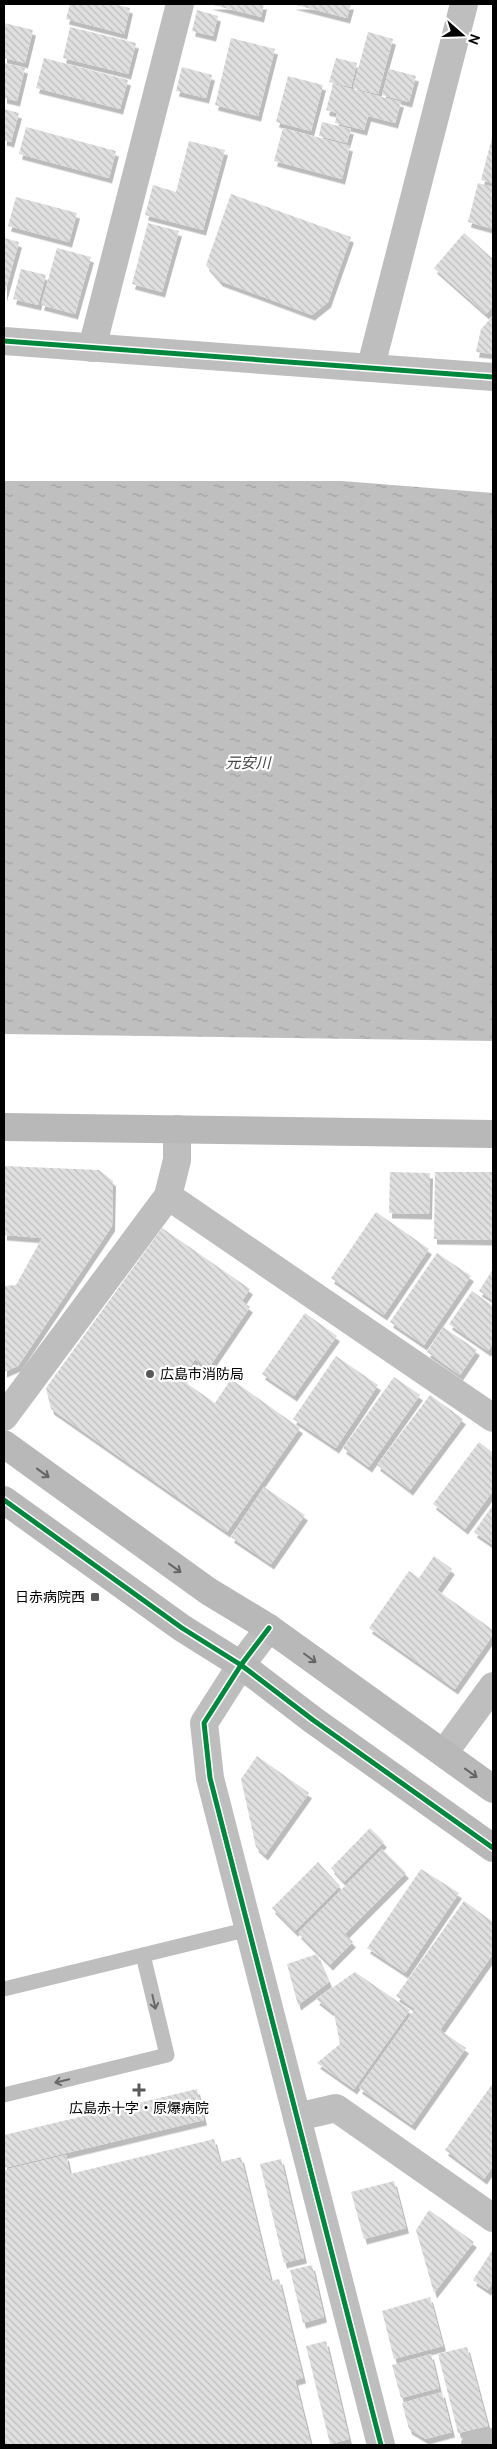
<svg xmlns="http://www.w3.org/2000/svg" width="497" height="2449" font-family="Cabin,'Noto Sans JP',sans-serif">
<style>
.water{fill:url(#water-ripples)}
.building{fill:url(#building-back-hatch);filter:url(#shadow)}
.lines{fill:none;stroke-linecap:round;stroke-linejoin:round}
.lane{stroke:#bebebe;stroke-width:15}
.street{stroke:#bebebe;stroke-width:28}
.secondary{stroke:#b8b8b8;stroke-width:28}
.cycleway-casing{stroke:#fff;stroke-width:8}
.cycleway{stroke:#00873e;stroke-width:5}
.oneway{stroke:#656565}
.oneway2{stroke:#686868}
.poi-dot{fill:#595959;stroke:#fff;stroke-width:2}
.labels{text-anchor:middle;stroke-width:4.5;stroke-linejoin:round;paint-order:stroke}
.poi-label{font-size:14px;fill:#000;stroke:#fff;text-anchor:start}
.water-label{font-size:15px;font-style:italic;fill:#444;stroke:#fff}
</style>
<defs>
<pattern id="water-ripples" width="26" height="14" patternUnits="userSpaceOnUse" patternTransform="scale(1.25)"><rect width="26" height="14" fill="#bfbfbf"/><path d="M2 4q2-2 4 0t4 0M15 11q2-2 4 0t4 0" fill="none" stroke="#a2a2a2"/></pattern>
<pattern id="building-back-hatch" width="6" height="6" patternUnits="userSpaceOnUse" patternTransform="scale(1.25)"><rect width="6" height="6" fill="#dfdfdf"/><path d="M-1 5l2 2M0 0l6 6M5-1l2 2" fill="none" stroke="#bebebe"/></pattern>
<filter id="shadow"><feDropShadow dx="3" dy="5.5" stdDeviation="0" flood-color="#0004"/></filter>
</defs>
<rect width="100%" height="100%" fill="#fff"/>
<polygon class="water" points="4,481 342,481 493,493 493,1041 4,1034"/>
<g class="building">
<polygon points="70,4 113,4 130,8 124,34 66,19"/>
<polygon points="209,4 264,4 261,17"/>
<polygon points="292,4 351,4 347,18"/>
<polygon points="197,10 218,16 213,36 192,31"/>
<polygon points="4,23 33,30 25,63 4,58"/>
<polygon points="70,27 136,43 128,74 63,58"/>
<polygon points="368,32 393,39 378,94 353,88"/>
<polygon points="231,38 275,49 258,116 215,105"/>
<polygon points="44,58 128,80 120,109 36,88"/>
<polygon points="336,58 357,63 351,87 329,82"/>
<polygon points="4,63 25,68 17,101 4,98"/>
<polygon points="182,67 212,75 206,98 176,91"/>
<polygon points="389,69 416,76 409,102 382,95"/>
<polygon points="288,76 323,85 311,131 276,122"/>
<polygon points="333,84 401,102 395,123 368,116 364,130 335,123 337,113 326,110"/>
<polygon points="4,109 19,113 11,142 4,140"/>
<polygon points="322,122 351,129 347,143 319,136"/>
<polygon points="26,127 116,151 109,178 19,154"/>
<polygon points="283,128 350,146 342,179 274,161"/>
<polygon points="493,134 493,183 481,180"/>
<polygon points="189,141 225,150 203,230 145,215 153,185 176,192"/>
<polygon points="478,183 493,187 493,229 468,222"/>
<polygon points="231,194 351,237 328,302 312,315 220,281 206,265"/>
<polygon points="16,197 77,213 69,242 8,226"/>
<polygon points="148,223 179,231 162,292 132,284"/>
<polygon points="464,233 493,259 493,306 486,314 434,268"/>
<polygon points="4,238 19,242 4,296"/>
<polygon points="57,248 91,257 75,314 41,305"/>
<polygon points="21,269 46,275 38,305 13,299"/>
<polygon points="493,316 493,354 476,352 481,329"/>
<polygon points="4,1166 99,1170 113,1181 112,1226 18,1366 4,1372 4,1286 16,1285 42,1238 4,1235"/>
<polygon points="390,1172 430,1173 429,1214 389,1213"/>
<polygon points="435,1172 493,1172 493,1240 434,1239"/>
<polygon points="376,1212 429,1249 384,1315 331,1278"/>
<polygon points="162,1228 250,1289 242,1301 250,1307 208,1369 195,1359 182,1380 215,1403 231,1379 300,1428 227,1532 51,1409 46,1388"/>
<polygon points="437,1253 471,1276 424,1345 390,1322"/>
<polygon points="493,1269 493,1300 479,1291"/>
<polygon points="472,1291 493,1306 493,1344 488,1351 449,1324"/>
<polygon points="305,1313 337,1336 294,1396 262,1374"/>
<polygon points="443,1327 477,1350 460,1375 427,1352"/>
<polygon points="336,1356 378,1385 336,1448 293,1419"/>
<polygon points="394,1377 420,1395 369,1467 343,1448"/>
<polygon points="430,1395 463,1419 410,1490 377,1465"/>
<polygon points="479,1442 493,1453 493,1491 465,1529 433,1504"/>
<polygon points="264,1487 305,1515 271,1564 231,1537"/>
<polygon points="493,1505 493,1545 474,1532"/>
<polygon points="434,1556 452,1569 437,1590 493,1630 493,1635 455,1689 369,1628 409,1571 419,1578"/>
<polygon points="257,1756 309,1793 265,1855 256,1847 241,1779"/>
<polygon points="370,1828 384,1842 344,1882 331,1868"/>
<polygon points="382,1849 406,1873 345,1934 353,1942 330,1965 298,1933"/>
<polygon points="318,1862 340,1886 295,1931 272,1908"/>
<polygon points="421,1869 459,1893 405,1973 367,1948"/>
<polygon points="464,1901 493,1922 493,1954 440,2030 466,2048 412,2125 359,2088 415,2009 396,1996"/>
<polygon points="317,1954 329,1982 298,2005 287,1964"/>
<polygon points="355,1972 410,2010 354,2089 317,2063 340,2044 334,2013 316,1999"/>
<polygon points="493,2083 493,2166 484,2179 445,2150"/>
<polygon points="197,2089 204,2120 4,2168 4,2135"/>
<polygon points="214,2139 220,2162 241,2157 271,2281 279,2279 303,2378 295,2380 311,2445 4,2445 4,2170 66,2155 70,2174"/>
<polygon points="281,2159 304,2258 284,2263 260,2164"/>
<polygon points="394,2181 406,2228 364,2239 351,2192"/>
<polygon points="429,2210 474,2242 434,2293 416,2230"/>
<polygon points="493,2249 493,2282 488,2290 473,2280"/>
<polygon points="312,2265 324,2317 303,2323 290,2270"/>
<polygon points="430,2297 443,2346 394,2359 382,2311"/>
<polygon points="326,2341 349,2439 330,2444 306,2346"/>
<polygon points="467,2347 488,2426 458,2433 438,2354"/>
<polygon points="431,2354 439,2388 401,2398 392,2365"/>
<polygon points="442,2392 452,2432 426,2439 409,2429 402,2403"/>
</g>
<g class="lines">
<g class="lane">
<polyline points="4,1989 249,1929"/>
<polyline points="4,2095 167,2055 143,1955"/>
</g>
<g class="street">
<polyline points="4,341 493,377"/>
<polyline points="92,348 180,4"/>
<polyline points="371,366 464,4"/>
<polyline points="168,1196 493,1418"/>
<polyline points="4,1417 168,1196 177,1160 177,1129"/>
<polyline points="269,1628 241,1665 204,1723 210,1778 381,2445"/>
<polyline points="444,1753 493,1686"/>
<polyline points="297,2117 336,2108 493,2218"/>
<polyline points="475,2445 493,2442"/>
</g>
<g class="secondary">
<polyline points="4,1127 493,1134"/>
<polyline points="4,1444 208,1591 269,1628 493,1789"/>
<polyline points="4,1500 182,1628 241,1665 313,1720 493,1848"/>
</g>
<g class="cycleway-casing">
<g id="cycleway">
<polyline points="4,341 493,377"/>
<polyline points="4,1500 182,1628 241,1665 313,1720 493,1848"/>
<polyline points="269,1628 241,1665 204,1723 210,1778 381,2445"/>
</g>
</g>
<use href="#cycleway" class="cycleway"/>
</g>
<defs><path id="oneway-shaft" d="M-6 0H5M1.5-3L5.5 0L1.5 3" fill="none" stroke-width="1.6" stroke-linecap="round" stroke-linejoin="round" transform="scale(1.25)"/></defs>
<g class="oneway">
<use href="#oneway-shaft" transform="translate(43 1473) rotate(36)"/>
<use href="#oneway-shaft" transform="translate(175 1568) rotate(36)"/>
<use href="#oneway-shaft" transform="translate(310 1658) rotate(37)"/>
<use href="#oneway-shaft" transform="translate(471 1773) rotate(36)"/>
</g>
<g class="oneway2">
<use href="#oneway-shaft" transform="translate(154 2002) rotate(77)"/>
<use href="#oneway-shaft" transform="translate(62 2081) rotate(166)"/>
</g>
<g class="poi-dot">
<circle cx="150" cy="1374" r="5"/>
<rect x="90" y="1592" width="10" height="10" rx="2.5"/>
<path d="M136.5 2082.5h5v5h5v5h-5v5h-5v-5h-5v-5h5z"/>
</g>
<g class="labels">
<g class="poi-label">
<text x="160" y="1379">広島市消防局</text>
<text x="85" y="1602" text-anchor="end">日赤病院西</text>
<text x="139" y="2113" text-anchor="middle">広島赤十字・原爆病院</text>
</g>
<g class="water-label">
<text x="248" y="768">元安川</text>
</g>
</g>
<rect width="497" height="2449" fill="none" stroke="#000000" stroke-width="10"/>
<g transform="translate(462 35) rotate(110)" stroke="#ffffff" stroke-width="4" paint-order="stroke">
<path d="M0-4L9 19L0 12L-9 19Z" fill="#000000"/>
<text y="-8" font-size="14" font-weight="bold" text-anchor="middle" fill="#000000">N</text>
</g>
</svg>
